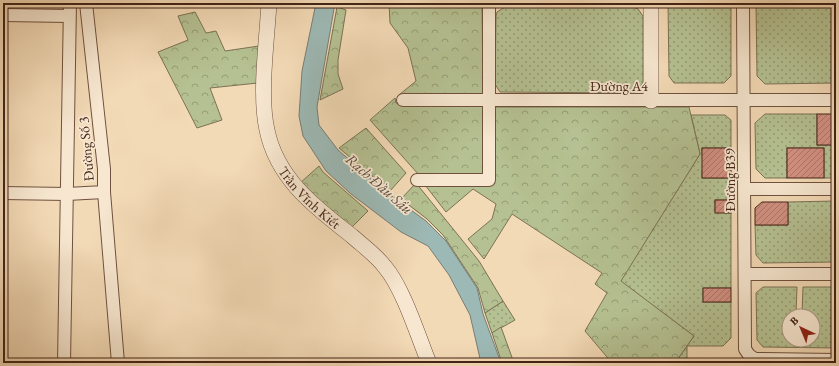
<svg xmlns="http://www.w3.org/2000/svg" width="839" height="366" font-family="'EB Garamond',serif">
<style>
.grass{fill:url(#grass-dots);stroke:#7c7254;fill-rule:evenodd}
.forest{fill:url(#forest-crowns);stroke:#7c7254}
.water{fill:#9db9b5;stroke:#797d75}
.building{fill:url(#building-hatch);stroke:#442316}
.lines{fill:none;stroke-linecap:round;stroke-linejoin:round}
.minor-casing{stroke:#70513e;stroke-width:14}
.tertiary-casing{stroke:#70513e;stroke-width:16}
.minor{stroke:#f7e7d0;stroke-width:12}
.tertiary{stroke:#f7e7d0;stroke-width:15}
.labels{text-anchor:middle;stroke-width:3.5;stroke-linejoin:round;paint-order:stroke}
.street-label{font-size:14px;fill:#442316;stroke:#f7e7d0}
.water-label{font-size:15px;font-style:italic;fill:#5a483e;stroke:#f7e7d0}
</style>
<defs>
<pattern id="grass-dots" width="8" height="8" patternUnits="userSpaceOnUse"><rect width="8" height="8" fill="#b5c192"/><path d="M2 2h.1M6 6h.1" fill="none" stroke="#959c76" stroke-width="1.8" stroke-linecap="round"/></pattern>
<pattern id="forest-crowns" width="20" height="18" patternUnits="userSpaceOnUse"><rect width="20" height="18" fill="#b5c192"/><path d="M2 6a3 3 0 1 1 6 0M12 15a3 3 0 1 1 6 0" fill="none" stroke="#959c76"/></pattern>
<pattern id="building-hatch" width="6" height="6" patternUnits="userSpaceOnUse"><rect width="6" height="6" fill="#d39082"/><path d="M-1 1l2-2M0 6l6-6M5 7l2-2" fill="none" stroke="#ad7569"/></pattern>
</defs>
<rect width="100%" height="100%" fill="#f3dab6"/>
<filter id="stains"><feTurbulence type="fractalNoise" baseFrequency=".005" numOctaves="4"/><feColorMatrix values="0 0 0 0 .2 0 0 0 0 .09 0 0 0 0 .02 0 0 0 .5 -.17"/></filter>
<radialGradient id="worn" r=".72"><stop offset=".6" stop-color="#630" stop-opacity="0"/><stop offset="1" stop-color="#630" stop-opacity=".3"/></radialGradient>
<g class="grass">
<polygon points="668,3 731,3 731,76 724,83 674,83 669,76"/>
<polygon points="756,3 836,3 836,83 765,84 757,76"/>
<polygon points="505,7 633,7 638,9 643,16 643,83 637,91 633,93 500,92 495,84 496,16 497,12"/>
<polygon points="765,114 817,114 817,145 836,145 836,178 824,178 824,148 787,148 787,178 765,178 756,169 755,123"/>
<polygon points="691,115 725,115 731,120 731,148 702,148 702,155 731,155 731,169 702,170 702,178 731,178 731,200 715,200 715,212 731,213 731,288 703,288 703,302 731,302 731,338 723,346 687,346 687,363 675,363 694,336 620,281 700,154"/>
<polygon points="836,201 836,262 763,263 756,255 755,225 788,225 788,202"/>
<path d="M763,287h34l-1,26h6l1,-26h33v61l-73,-1 -6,-7 -1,-47zM789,316h24v24h-24z"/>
<polygon points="503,301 515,320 492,333 485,313"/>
</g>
<g class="forest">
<polygon points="389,3 482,3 483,95 399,95 416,81 408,48 390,23"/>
<polygon points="337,7 346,10 338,60 338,74 343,89 320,100"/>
<polygon points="195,12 206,33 216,31 225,51 259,46 258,83 210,88 222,120 197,128 158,52 188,40 178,16"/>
<polygon points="395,98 396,103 483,105 484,175 419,175 370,120"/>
<polygon points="494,107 689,107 700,154 621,281 694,336 675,363 612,363 585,331 607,293 595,284 602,273 512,214 484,259 468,239 492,219 496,204 473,189 446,212 425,185 493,184"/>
<polygon points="366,128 406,173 390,191 339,148"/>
<polygon points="319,166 323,172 368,211 351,228 299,184"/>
<polygon points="416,183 479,261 503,301 485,313 478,288 443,235 427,219 401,199"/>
<polygon points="501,327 514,363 502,363 492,333"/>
</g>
<polygon class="water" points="316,3 335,3 317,107 319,125 338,150 389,194 426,221 446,241 477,288 483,314 501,363 481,363 470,315 449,275 428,246 401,232 351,194 326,171 303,136 299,116 302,71"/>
<g class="building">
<rect x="817" y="114" width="19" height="31"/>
<rect x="702" y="148" width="29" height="30"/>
<rect x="787" y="148" width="37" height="30"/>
<rect x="715" y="200" width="16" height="13"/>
<polygon points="762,202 788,202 788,225 755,225 755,208"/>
<rect x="703" y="288" width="28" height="14"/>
</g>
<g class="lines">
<g class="minor-casing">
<g id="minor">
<polyline points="743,3 745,349 749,355 755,359 836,360"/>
<polyline points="3,15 69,16"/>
<polyline points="403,100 836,100"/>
<polyline points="417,180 489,180 489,3"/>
<polyline points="745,189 836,189"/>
<polyline points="104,192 118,363"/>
<polyline points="3,193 67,194 104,192 104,169 86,3"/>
<polyline points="746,274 836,274"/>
<polyline points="64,363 70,3"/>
</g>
</g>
<g class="tertiary-casing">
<g id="tertiary">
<path id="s1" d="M269,3c-2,37 -10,92 -2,127 10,49 48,77 85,106 11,10 24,19 33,31 18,21 33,69 44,96"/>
<polyline points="651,3 651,101"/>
</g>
</g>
<use href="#minor" class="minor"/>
<use href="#tertiary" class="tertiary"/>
</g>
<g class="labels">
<g class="street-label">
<text x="619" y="91">Đường A4</text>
<text transform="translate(86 149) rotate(-95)" y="5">Đường Số 3</text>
<text transform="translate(730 180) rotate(-90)" y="5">Đường B39</text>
<text dy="5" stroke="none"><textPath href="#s1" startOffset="209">Trần Vĩnh Kiết</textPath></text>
</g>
<g class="water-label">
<text transform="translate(379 184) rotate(41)" y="5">Rạch Đầu Sấu</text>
</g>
</g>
<rect width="839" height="366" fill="none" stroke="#f3dab6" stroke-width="16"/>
<rect x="4" y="4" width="831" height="358" fill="none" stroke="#442316" stroke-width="2"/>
<rect x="8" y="8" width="823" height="350" fill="none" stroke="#442316"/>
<g transform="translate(801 328) rotate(316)"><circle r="19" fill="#f7e7d0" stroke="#af9986"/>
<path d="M0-3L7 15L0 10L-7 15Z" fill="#8f2418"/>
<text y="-6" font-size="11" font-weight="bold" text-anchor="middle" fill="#442316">B</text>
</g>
<rect width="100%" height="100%" filter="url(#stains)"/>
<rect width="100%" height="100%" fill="url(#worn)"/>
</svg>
